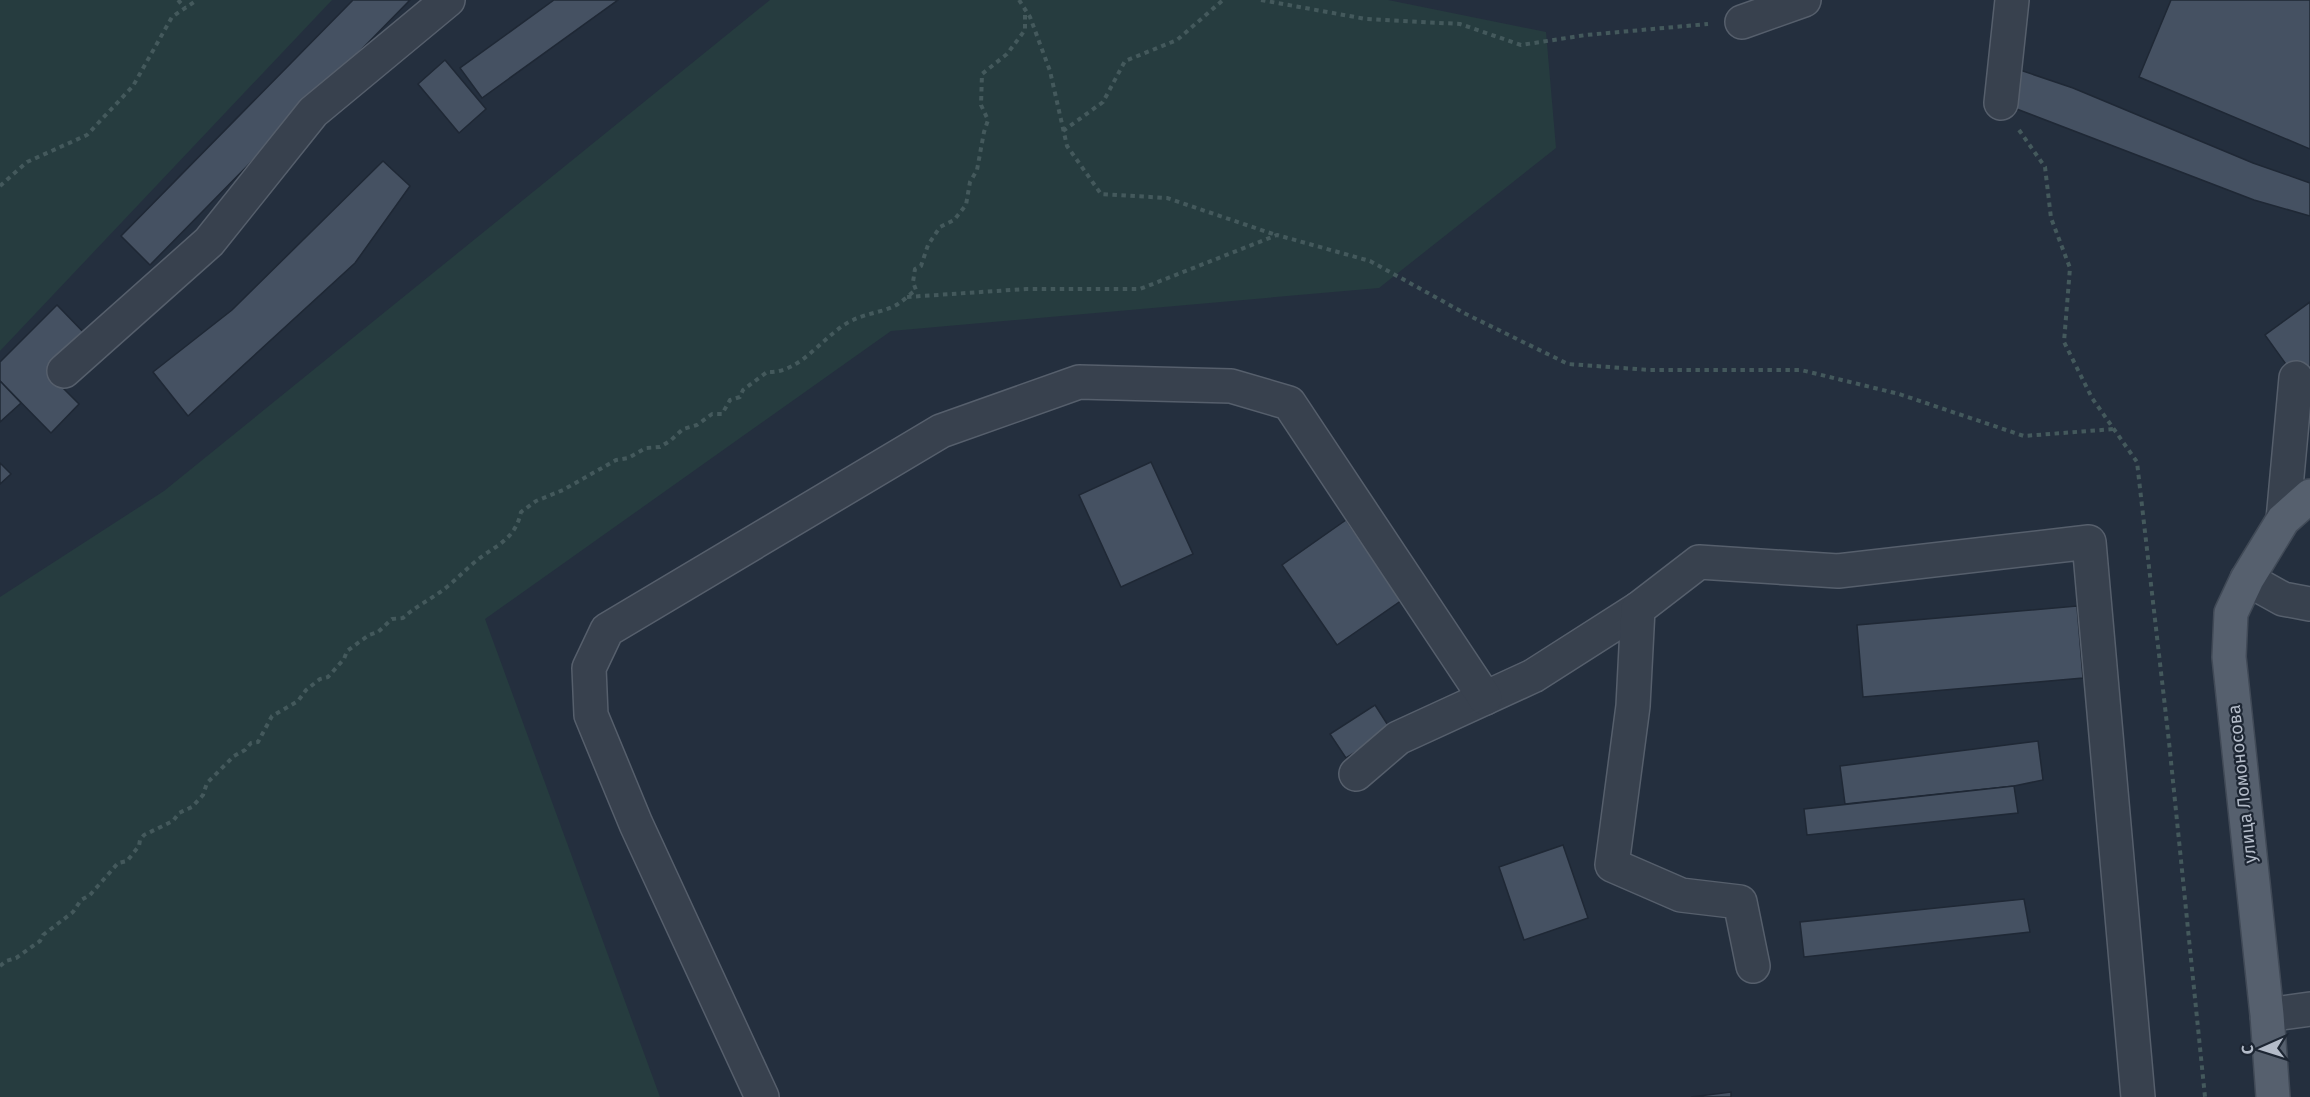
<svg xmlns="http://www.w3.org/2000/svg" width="2310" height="1097" font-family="'Fira Sans',sans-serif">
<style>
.green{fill:#263c3f}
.building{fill:#455162;stroke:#1f2835;stroke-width:1.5}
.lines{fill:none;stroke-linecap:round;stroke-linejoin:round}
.minor-casing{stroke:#565f6c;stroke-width:36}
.major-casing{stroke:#414a57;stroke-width:36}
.path{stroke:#44595c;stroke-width:4;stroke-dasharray:4.5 4.5;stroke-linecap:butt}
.minor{stroke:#38414e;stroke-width:33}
.major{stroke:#56606e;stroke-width:33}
.labels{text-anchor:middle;stroke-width:4.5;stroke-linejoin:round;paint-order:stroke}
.street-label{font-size:18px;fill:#b4bcc9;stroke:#1d2633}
</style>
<rect width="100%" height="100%" fill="#242f3e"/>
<g class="green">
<polygon points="0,0 332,0 0,351"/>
<polygon points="770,0 1388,0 1546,32 1556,148 1379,288 891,331 485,619 660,1097 0,1097 0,597 164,491"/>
</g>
<g class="building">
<polygon points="353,0 410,0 150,265 121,236"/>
<polygon points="554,0 618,0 482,98 460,68"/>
<polygon points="2171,0 2310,0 2310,149 2139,77"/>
<polygon points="445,60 486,109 459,133 418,84"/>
<polygon points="2017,69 2073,88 2253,163 2310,183 2310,216 2254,200 2001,103"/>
<polygon points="383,161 410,186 355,263 188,416 153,372 232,310"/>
<polygon points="2310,302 2310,389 2306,392 2265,335"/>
<polygon points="57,305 87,336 49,374 79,404 51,433 0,381 0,362"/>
<polygon points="0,381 21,403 0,422"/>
<polygon points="1151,462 1193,554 1121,587 1079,495"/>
<polygon points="0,463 11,474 0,484"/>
<polygon points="1346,520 1402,600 1337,645 1282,565"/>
<polygon points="2077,606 2083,678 1863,697 1857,625"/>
<polygon points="1375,705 1391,730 1346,758 1330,734"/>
<polygon points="2038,741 2043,780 2014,786 1845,804 1840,766"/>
<polygon points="2014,786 2018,813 1807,835 1804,809"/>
<polygon points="1563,845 1588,918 1524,940 1499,867"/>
<polygon points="2024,899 2030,932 1804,957 1800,922"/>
<polygon points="1731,1092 1731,1097 1691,1097"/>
</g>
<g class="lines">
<g class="minor-casing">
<g id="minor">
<polyline points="1742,22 1804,0"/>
<polyline points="2001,103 2012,0"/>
<polyline points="64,371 209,242 313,112 448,0"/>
<polyline points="2283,520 2296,378"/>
<polyline points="2247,579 2283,599 2310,604"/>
<polyline points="1356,774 1398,738 1533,676 1638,609"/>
<polyline points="1753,966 1740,902 1681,895 1612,865 1633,706 1638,609 1699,562 1838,571 2089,542 2138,1097"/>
<polyline points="2267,1015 2310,1009"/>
<polyline points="762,1097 636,824 591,715 589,668 607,630 941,431 1079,382 1231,386 1289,403 1485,698"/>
</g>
</g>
<g class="major-casing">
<polyline id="major" points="2273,1097 2267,1015 2229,657 2231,613 2247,579 2283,520 2310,496"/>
</g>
<g class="path">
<polyline points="178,0 185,8"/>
<polyline points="1019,0 1030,17 1050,71 1067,146 1101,194 1167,198 1276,235"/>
<polyline points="1261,0 1366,19 1460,24 1521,45 1586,35 1708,24"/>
<polyline points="2019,130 2045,167 2051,218 2070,268 2064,342 2092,398 2137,462 2169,742 2205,1097"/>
<polyline points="1063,131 1103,102 1125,61 1177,40 1223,0"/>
<polyline points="0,186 27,162 87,135 133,86 172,17 197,0"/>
<polyline points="907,297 1026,289 1140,289 1277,235 1370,261 1466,314 1568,364 1650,370 1801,370 1899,394 2024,436 2114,429"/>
<path d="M0,966l6,-5 10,-3 24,-17 3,-6 30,-23 8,-12 9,-5 28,-32 9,-2 12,-15 1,-6 4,-5 29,-14 6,-8 13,-6 11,-12 4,-12 27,-27 11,-6 6,-7 7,-1 14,-26 26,-15 8,-11 14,-11 8,-2 16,-18 3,-8 22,-16 9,-3 14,-13 11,-1c14,-13 31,-20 45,-32 10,-8 18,-17 28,-25 20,-16 39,-21 45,-49l15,-11 27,-11 53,-30 12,-2 18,-10 14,-1 10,-6 13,-12 14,-4 15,-11h10l8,-14 10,-3 3,-7 24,-18c35,2 57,-39 86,-52 14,-7 32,-8 45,-16 6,-4 12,-10 18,-14l-3,-8 2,-13 6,-3 7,-21 12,-18 14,-7 12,-15 4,-23 7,-12 7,-38 4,-12 -7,-15 1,-31 25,-20 18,-24v-21"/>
</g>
<use href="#minor" class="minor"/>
<use href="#major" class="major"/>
</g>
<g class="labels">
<g class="street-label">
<text transform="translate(2242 784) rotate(-96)" y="6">улица Ломоносова</text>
</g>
</g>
<g transform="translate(2262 1049) rotate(267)" stroke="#1d2633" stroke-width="4.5" paint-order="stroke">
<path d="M0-4.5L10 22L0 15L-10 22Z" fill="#b4bcc9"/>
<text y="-9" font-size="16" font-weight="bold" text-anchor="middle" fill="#b4bcc9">С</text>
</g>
</svg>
